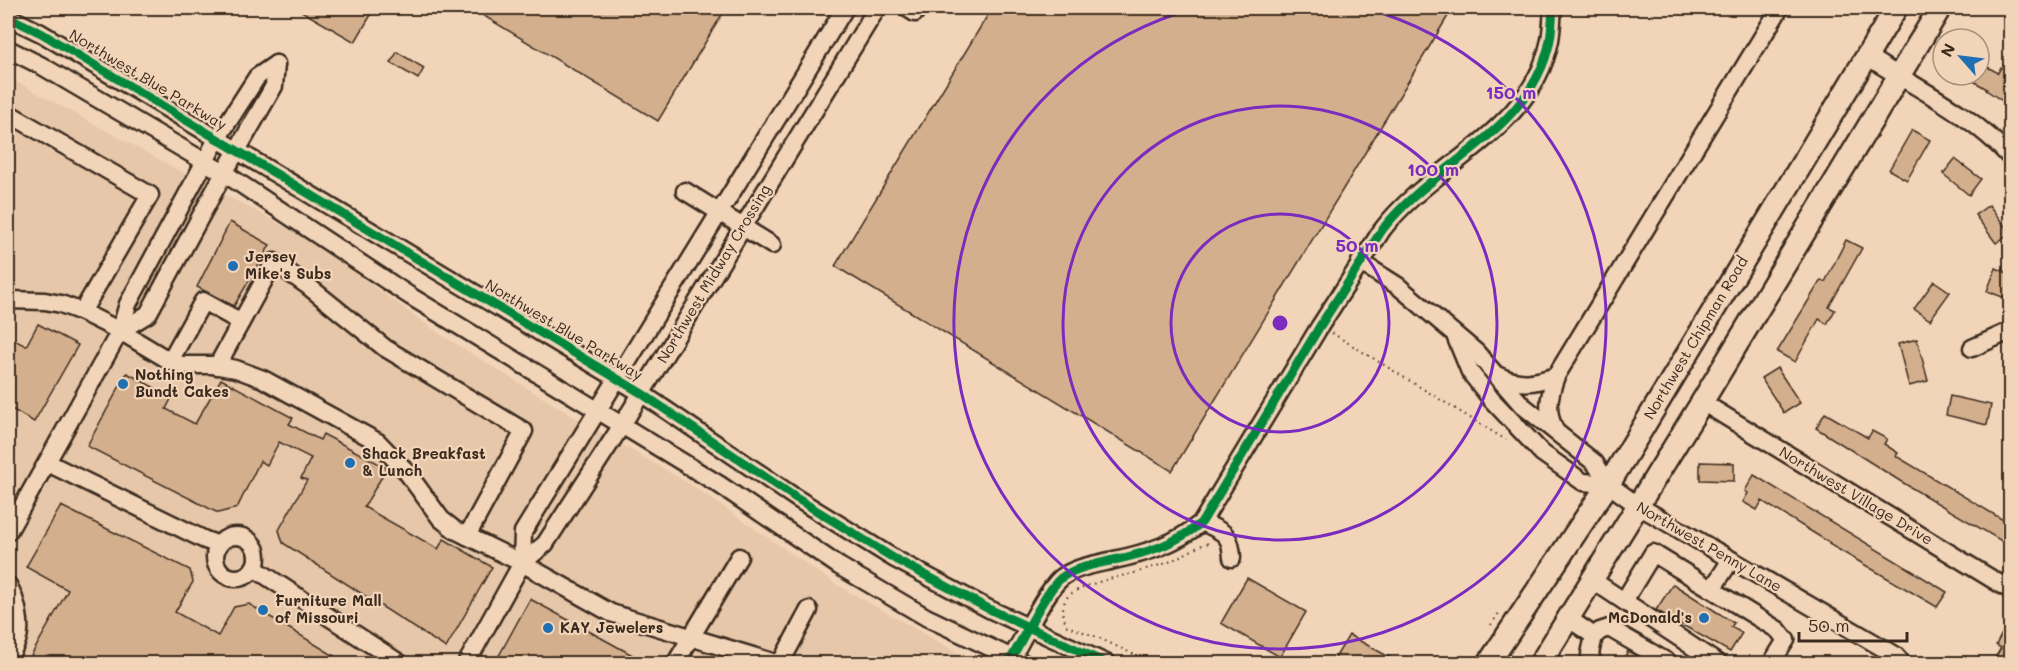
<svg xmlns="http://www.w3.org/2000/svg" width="2018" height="671" font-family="Mali,sans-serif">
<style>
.built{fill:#e6c7a9}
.building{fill:#d4af8d;stroke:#3b2a1e;stroke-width:1.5}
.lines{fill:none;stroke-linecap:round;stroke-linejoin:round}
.minor-casing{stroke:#3b2a1e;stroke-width:21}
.major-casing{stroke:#3b2a1e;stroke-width:26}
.path{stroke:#3b2a1e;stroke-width:2;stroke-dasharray:1.5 4.5;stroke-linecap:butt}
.minor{stroke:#f2d5b9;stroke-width:16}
.major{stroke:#f2d5b9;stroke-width:21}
.cycleway-casing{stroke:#f2d5b9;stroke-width:13}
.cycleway{stroke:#00873e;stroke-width:9}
.ring{fill:none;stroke:#7b2cbf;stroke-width:3}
.poi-dot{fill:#1f6fb2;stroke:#f2d5b9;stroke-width:2}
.labels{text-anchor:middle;stroke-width:4.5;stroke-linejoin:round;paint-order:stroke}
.street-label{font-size:15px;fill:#3b2a1e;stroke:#f2d5b9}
.poi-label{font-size:15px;font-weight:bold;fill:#3b2a1e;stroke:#f2d5b9;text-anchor:start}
.centre{fill:#7b2cbf;stroke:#f2d5b9;stroke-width:3}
.ring-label{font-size:18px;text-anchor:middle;font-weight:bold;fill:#7b2cbf;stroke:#f2d5b9;stroke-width:4.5;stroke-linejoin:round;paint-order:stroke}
</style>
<rect width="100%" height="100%" fill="#f2d5b9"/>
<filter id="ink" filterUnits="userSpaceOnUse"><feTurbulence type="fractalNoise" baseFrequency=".0167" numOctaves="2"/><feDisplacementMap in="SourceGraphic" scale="12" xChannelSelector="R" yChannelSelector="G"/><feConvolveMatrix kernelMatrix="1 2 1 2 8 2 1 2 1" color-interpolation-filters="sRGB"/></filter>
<g filter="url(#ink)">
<polygon class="built" points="8,77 180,171 305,237 440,334 566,412 693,486 837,585 976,663 8,663"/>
<g class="building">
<polygon points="296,8 375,8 355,42"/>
<polygon points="471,8 726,8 658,121"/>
<polygon points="992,8 1444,8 1451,11 1172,471 835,266"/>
<polygon points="397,52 424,68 418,79 391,63"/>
<polygon points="1979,62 1998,73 2001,67 2010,73 2010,106 1986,90 1987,89 1963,75 1979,75"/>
<polygon points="1912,130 1930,140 1907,180 1889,170"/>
<polygon points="1955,159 1981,179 1969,195 1943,174"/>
<polygon points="1989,205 2010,233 1996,243 1975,215"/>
<polygon points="230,222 270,245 234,306 197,287"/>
<polygon points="1846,240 1862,248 1829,307 1835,310 1827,324 1819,319 1795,362 1777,352 1821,280 1825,282"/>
<polygon points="1996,268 2010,274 2010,300 1987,291"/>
<polygon points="1934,281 1950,292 1930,320 1914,309"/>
<polygon points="38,324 78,345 34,422 8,407 8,345 11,338 26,346"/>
<polygon points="1917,339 1928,381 1909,386 1898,344"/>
<polygon points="1777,368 1800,403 1784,413 1761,378"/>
<polygon points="127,373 172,397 166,409 195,424 221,379 293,418 289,424 320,440 323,434 387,468 364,507 438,549 444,539 492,567 446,648 283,543 279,530 307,480 301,478 311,458 279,442 267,465 260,461 237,508 218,513 87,446"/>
<polygon points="1950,396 1991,405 1987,425 1946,415"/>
<polygon points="1825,413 1868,438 1872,431 1887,439 1884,444 1898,453 1896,456 2010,524 2010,546 1900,481 1816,428"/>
<polygon points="1700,462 1734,463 1734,481 1700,480"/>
<polygon points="1754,475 1947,592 1937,607 1829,544 1830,543 1762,501 1757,510 1743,502 1748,493 1745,491"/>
<polygon points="61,506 190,570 193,582 175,612 218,636 234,607 249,604 346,663 27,663 68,590 26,567"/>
<polygon points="1247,578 1306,612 1280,657 1221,623"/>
<polygon points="1673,584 1734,623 1731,627 1742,633 1730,652 1656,610"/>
<polygon points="530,599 647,663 495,663"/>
<polygon points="2010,618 2010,663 1992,663 2001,648 1996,645"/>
<polygon points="1349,635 1400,663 1332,663"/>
<polygon points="1628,651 1649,663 1621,663"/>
</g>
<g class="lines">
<g class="minor-casing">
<g id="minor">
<polyline points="907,8 915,13"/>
<polyline points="8,17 41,33 641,393 796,498 895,559 989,609 1108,664"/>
<polyline points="8,49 42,66 224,173 410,296 720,485 839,566 926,617 1025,664"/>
<path d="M1868,57c48,31 104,57 142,100"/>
<polyline points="8,113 150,195 82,312"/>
<polyline points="685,191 772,245"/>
<polyline points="1360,262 1398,286 1476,352 1522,405 1595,463 1608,484 1637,505 1895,655 1903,664"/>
<polyline points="8,300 45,301 61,304 82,312 120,331 170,361 182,365 213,365 236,369 263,379 378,442 406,471 441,519 455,530 522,563 611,613 779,664"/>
<polyline points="120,331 148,314 224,173 274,86 276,64"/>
<polyline points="1456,338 1470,372 1491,399 1542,453 1583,482 1608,484"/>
<polyline points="1972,348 2010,331"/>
<polyline points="170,361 203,301 241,322"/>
<polyline points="217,366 274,262 308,286 385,348 524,431 467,536"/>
<path d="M1499,376c21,10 36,7 57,0 -7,20 -11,36 0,56"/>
<polyline points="1556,376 1780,8"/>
<polyline points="1702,402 2010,590"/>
<polyline points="48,463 205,540 219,545"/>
<path d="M1202,522c21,10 29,11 30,36"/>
<polyline points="8,532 120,331 128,304 217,139 257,77 276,64"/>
<circle cx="236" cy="557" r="21"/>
<polyline points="522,563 523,532 845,8"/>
<polyline points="254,568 401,664"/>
<polyline points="1592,580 1719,664"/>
<path d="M8,585c8,14 15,40 9,56 -2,6 -6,12 -9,17"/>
<polyline points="1712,589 1731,560"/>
<polyline points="1624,601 1653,553 1778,630 1786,640 1771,664"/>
<polyline points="1568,618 1594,636 1590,654 1593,664"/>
<polyline points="1594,636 1600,631 1609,628 1671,664"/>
<path d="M1005,663l7,-6c12,-20 33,-65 49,-79 14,-11 36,-14 53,-18 33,-7 62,-16 88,-38l118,-196 62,-96c51,-67 151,-100 168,-190 2,-11 2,-22 3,-32"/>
<polyline points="466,664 522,563 545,544 622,425 877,8"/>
<polyline points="675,664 739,557"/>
<polyline points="780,664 809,610"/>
</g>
</g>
<g class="major-casing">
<g id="major">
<polyline points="1488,664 1613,477 1896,8"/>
<polyline points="1540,664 1702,402 1940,8"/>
</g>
</g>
<g class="path">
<polyline points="1332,333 1506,440"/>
<polyline points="1146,569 1167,563 1204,544 1210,543"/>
<path d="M1141,571c-17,5 -67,14 -75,28 -5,9 -3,18 1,27l30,11 57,27"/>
<polyline points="1491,625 1499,613"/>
</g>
<use href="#minor" class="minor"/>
<use href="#major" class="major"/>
<g class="cycleway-casing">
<g id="cycleway">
<polyline points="8,17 41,33 641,393 796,498 895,559 989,609 1108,664"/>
<path d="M1004,664l8,-7c12,-20 33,-65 49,-79 14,-11 36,-14 53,-18 33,-7 62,-16 88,-38l118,-196 62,-96c51,-67 151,-100 168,-190 2,-11 2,-22 3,-32"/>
</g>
</g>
<use href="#cycleway" class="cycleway"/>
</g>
</g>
<g class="ring">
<circle cx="1280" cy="323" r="109"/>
<circle cx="1280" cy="323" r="217"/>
<path d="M1364 8A326 326 0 1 1 1196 8"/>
</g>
<g class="poi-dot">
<circle cx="233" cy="266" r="6"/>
<circle cx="123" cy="384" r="6"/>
<circle cx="350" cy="463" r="6"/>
<circle cx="263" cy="610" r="6"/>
<circle cx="1704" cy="618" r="6"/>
<circle cx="548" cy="628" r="6"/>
</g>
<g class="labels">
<g class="street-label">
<text transform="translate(148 80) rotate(31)" y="5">Northwest Blue Parkway</text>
<text transform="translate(714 274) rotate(-59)" y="5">Northwest Midway Crossing</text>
<text transform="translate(564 330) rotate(31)" y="5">Northwest Blue Parkway</text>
<text transform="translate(1696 338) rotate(-59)" y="5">Northwest Chipman Road</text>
<text transform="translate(1856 496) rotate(31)" y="5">Northwest Village Drive</text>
<text transform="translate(1709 547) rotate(30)" y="5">Northwest Penny Lane</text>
</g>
<g class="poi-label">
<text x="245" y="262">Jersey<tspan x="245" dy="17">Mike's Subs</tspan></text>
<text x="135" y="380">Nothing<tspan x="135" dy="17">Bundt Cakes</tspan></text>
<text x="362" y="459">Shack Breakfast<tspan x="362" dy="17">&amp; Lunch</tspan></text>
<text x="275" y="606">Furniture Mall<tspan x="275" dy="17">of Missouri</tspan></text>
<text x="1692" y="623" text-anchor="end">McDonald's</text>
<text x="560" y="633">KAY Jewelers</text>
</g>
</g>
<circle cx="1280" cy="323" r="9" class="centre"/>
<g class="ring-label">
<text x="1511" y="99">150 m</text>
<text x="1433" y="176">100 m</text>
<text x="1357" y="252">50 m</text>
</g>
<rect width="2018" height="671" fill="none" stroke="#f2d5b9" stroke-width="30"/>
<rect x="15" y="15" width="1988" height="641" fill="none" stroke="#3b2a1e" stroke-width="2" filter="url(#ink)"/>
<g transform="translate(1961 57) rotate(298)"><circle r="28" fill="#f2d5b9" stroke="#a9917b" stroke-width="1.5"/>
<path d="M0-4.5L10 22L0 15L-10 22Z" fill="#1f6fb2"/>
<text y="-9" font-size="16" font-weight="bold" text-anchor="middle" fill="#3b2a1e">N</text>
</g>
<path d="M1799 632v9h108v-9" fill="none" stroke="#3b2a1e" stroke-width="3"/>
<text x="1808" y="632" font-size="18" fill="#3b2a1e" stroke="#f2d5b9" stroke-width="4.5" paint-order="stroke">50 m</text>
</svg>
